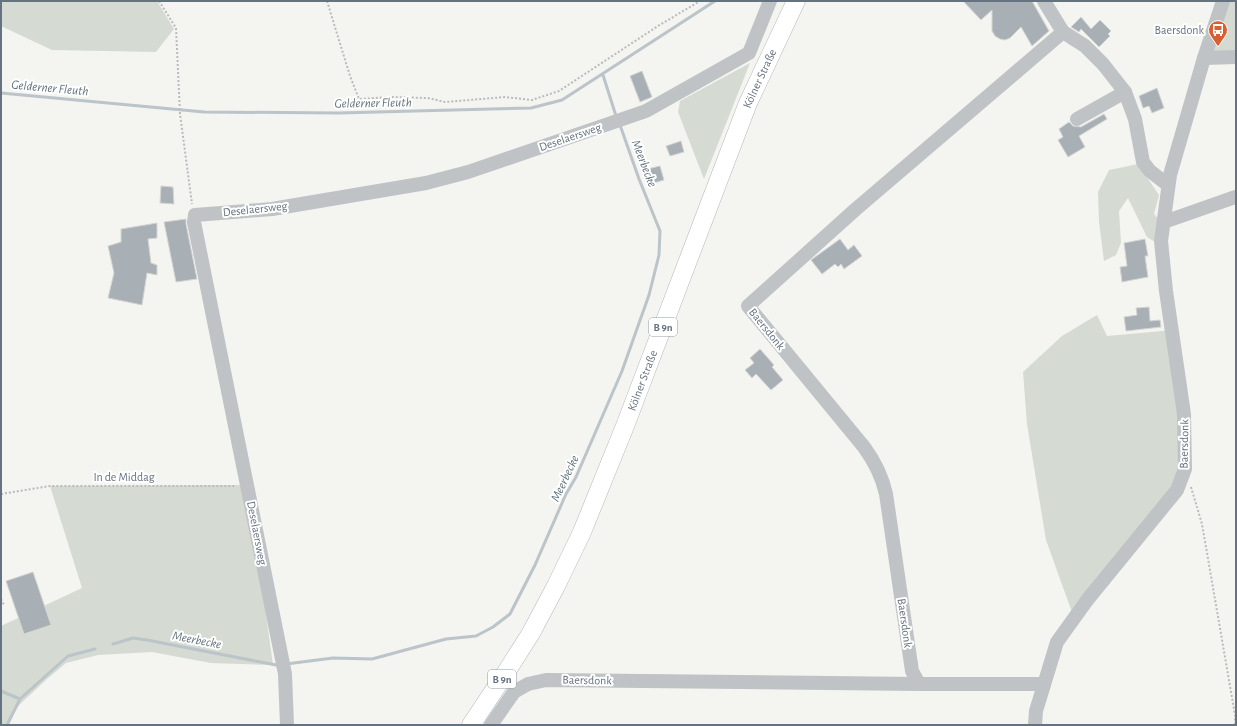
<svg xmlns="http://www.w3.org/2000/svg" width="1237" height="726" font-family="'Alegreya Sans',sans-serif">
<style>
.green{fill:#d5dbd2}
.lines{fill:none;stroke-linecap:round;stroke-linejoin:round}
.stream{stroke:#bbc4c9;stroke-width:3}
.building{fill:#a9b0b5;stroke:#d5d5d3}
.major-casing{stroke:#b3b6ba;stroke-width:19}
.path{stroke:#b9bbbd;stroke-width:2;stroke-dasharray:2 2;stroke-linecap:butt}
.minor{stroke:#bfc3c6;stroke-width:14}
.major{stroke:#fff;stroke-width:18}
.labels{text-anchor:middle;stroke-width:4;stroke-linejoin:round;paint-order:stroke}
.shield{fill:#fff;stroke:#939ca6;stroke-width:1}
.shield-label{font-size:11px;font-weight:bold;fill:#657280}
.poi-label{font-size:12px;fill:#657280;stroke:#fff;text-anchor:end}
.street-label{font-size:12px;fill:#657280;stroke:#fff}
.water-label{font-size:13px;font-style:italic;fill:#61737d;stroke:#fff}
</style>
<rect width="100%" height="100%" fill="#f4f4f1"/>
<g class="green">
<polygon points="1,1 157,1 174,29 156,52 52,50 1,26"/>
<polygon points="1228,1 1236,1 1236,56 1207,58"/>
<polygon points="750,63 704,179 678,112 680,101"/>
<polygon points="1138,164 1159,195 1154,214 1161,222 1158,244 1147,237 1128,198 1119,211 1121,243 1116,255 1104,261 1099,222 1098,192 1109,170"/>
<polygon points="1097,315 1107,336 1173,330 1183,412 1176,490 1073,615 1046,540 1027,424 1023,372 1062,336"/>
<polygon points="248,485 273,665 211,663 152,652 98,655 66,663 47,679 17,707 8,725 1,725 1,626 82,588 50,486"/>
</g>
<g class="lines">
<g class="stream">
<polyline points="603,75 616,116"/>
<polyline points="1,93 204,112 339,113 531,108 562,100 715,1"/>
<polyline points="113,644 133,638 147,640 276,665"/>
<polyline points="286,664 333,658 372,659 446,639 476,636 493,627 510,614 535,565 566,494 576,477 622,371 649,295 659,255 660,231 639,179 620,125"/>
<polyline points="1,691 20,699"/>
<polyline points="7,725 20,699 68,656 95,649"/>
</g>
</g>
<g class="building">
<polygon points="963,1 1032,1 1049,31 1032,46 1021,27 1010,38 1005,40 1000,39 995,36 992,31 992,10 981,20"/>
<polygon points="1081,17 1091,29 1100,20 1111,31 1108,34 1110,36 1099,47 1081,29 1079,32 1071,27"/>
<polygon points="642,71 652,97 640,102 630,76"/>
<polygon points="1157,88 1164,108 1152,113 1149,106 1143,108 1139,96"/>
<polygon points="1104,114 1107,119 1079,136 1085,147 1068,157 1058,140 1063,137 1059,129 1069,122 1073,126 1081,127"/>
<polygon points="681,141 684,152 670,156 666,146"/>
<polygon points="660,166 664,180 647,185 643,170"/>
<polygon points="161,186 173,187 174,204 160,203"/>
<polygon points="186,219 186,224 197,279 176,282 164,222"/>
<polygon points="157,223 157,238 148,239 151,263 157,265 157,275 147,273 142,305 108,298 114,273 108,246 121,242 121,229"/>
<polygon points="840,239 848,250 854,245 862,256 844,269 841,264 838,267 835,264 822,274 811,260"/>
<polygon points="1145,239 1148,256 1145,256 1148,277 1122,282 1120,267 1127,266 1124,243"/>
<polygon points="1149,307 1150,321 1160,320 1161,327 1126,331 1124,317 1137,315 1136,308"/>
<polygon points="760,349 774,365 772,367 783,380 771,390 756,374 752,378 745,370 754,363 750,358"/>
<polygon points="33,572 51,625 24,634 6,581"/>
</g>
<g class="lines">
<g class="major-casing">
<g id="major">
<path id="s1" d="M471,725l34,-51 26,-41 25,-47 26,-54 43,-106 123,-323 48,-102"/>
</g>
</g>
<g class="path">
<polyline points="159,1 176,28 180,114 192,204"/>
<polyline points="327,1 350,76 359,99 391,97 428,98 445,102 505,97 532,100 559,91 658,26 700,1"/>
<polyline points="1191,487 1202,524 1235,715 1235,725"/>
<polyline points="1,494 50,486 236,486"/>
<polyline points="1,599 4,605"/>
</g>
<g class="minor">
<polyline points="1044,1 1063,32 1085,46 1103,64 1125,92 1135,119 1143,162 1150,171 1168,185"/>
<polyline points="1204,58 1236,57"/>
<polyline points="1077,119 1125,92"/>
<polyline points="1164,222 1235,197 1236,198"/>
<path d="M1044,684h-125l-7,-13 -26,-177c-4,-18 -11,-32 -22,-47l-116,-141 108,-97 207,-177"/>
<polyline points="287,725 285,674 194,222 195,215 272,209 426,183 468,172 646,111 749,53 770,1"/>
<polyline points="491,725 514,692 528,684 546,680 919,684"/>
<polyline points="1035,725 1036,711 1057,642 1088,599 1177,490 1185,469 1184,414 1166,291 1161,241 1170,175 1204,58 1223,1"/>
</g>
<use href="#major" class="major"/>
</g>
<defs>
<g id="bus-pin" transform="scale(1)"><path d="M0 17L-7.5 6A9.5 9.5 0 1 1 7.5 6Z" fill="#d6602f" stroke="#fff"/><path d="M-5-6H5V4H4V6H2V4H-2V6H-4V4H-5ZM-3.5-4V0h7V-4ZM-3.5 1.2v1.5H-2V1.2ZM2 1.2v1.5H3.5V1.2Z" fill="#fff"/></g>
</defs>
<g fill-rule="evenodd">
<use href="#bus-pin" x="1218" y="30"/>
</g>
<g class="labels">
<g class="shield">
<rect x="649" y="318" width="28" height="18" rx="3"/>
<rect x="488" y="670" width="28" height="18" rx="3"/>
</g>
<g class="shield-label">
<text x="663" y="331">B 9n</text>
<text x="502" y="683">B 9n</text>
</g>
<g class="poi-label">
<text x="1204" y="34">Baersdonk</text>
</g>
<g class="street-label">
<text dy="4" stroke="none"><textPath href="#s1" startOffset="710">Kölner Straße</textPath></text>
<text transform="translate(570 137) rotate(-19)" y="4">Deselaersweg</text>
<text transform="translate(255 209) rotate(-6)" y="4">Deselaersweg</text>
<text transform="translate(767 329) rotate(51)" y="4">Baersdonk</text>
<text dy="4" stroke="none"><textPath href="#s1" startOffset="386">Kölner Straße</textPath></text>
<text transform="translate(1184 444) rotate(-89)" y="4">Baersdonk</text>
<text x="124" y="481">In de Middag</text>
<text transform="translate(257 533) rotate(79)" y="4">Deselaersweg</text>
<text transform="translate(905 623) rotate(82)" y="4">Baersdonk</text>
<text transform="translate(587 680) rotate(1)" y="4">Baersdonk</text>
</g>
<g class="water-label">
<text transform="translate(50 87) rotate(5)" y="5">Gelderner Fleuth</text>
<text transform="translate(373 102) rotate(-1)" y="5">Gelderner Fleuth</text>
<text transform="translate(645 163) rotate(69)" y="5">Meerbecke</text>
<text transform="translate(564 478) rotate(-65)" y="5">Meerbecke</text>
<text transform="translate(197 639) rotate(11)" y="5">Meerbecke</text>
</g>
</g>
<rect width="1237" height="726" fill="none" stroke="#657280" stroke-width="4"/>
</svg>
